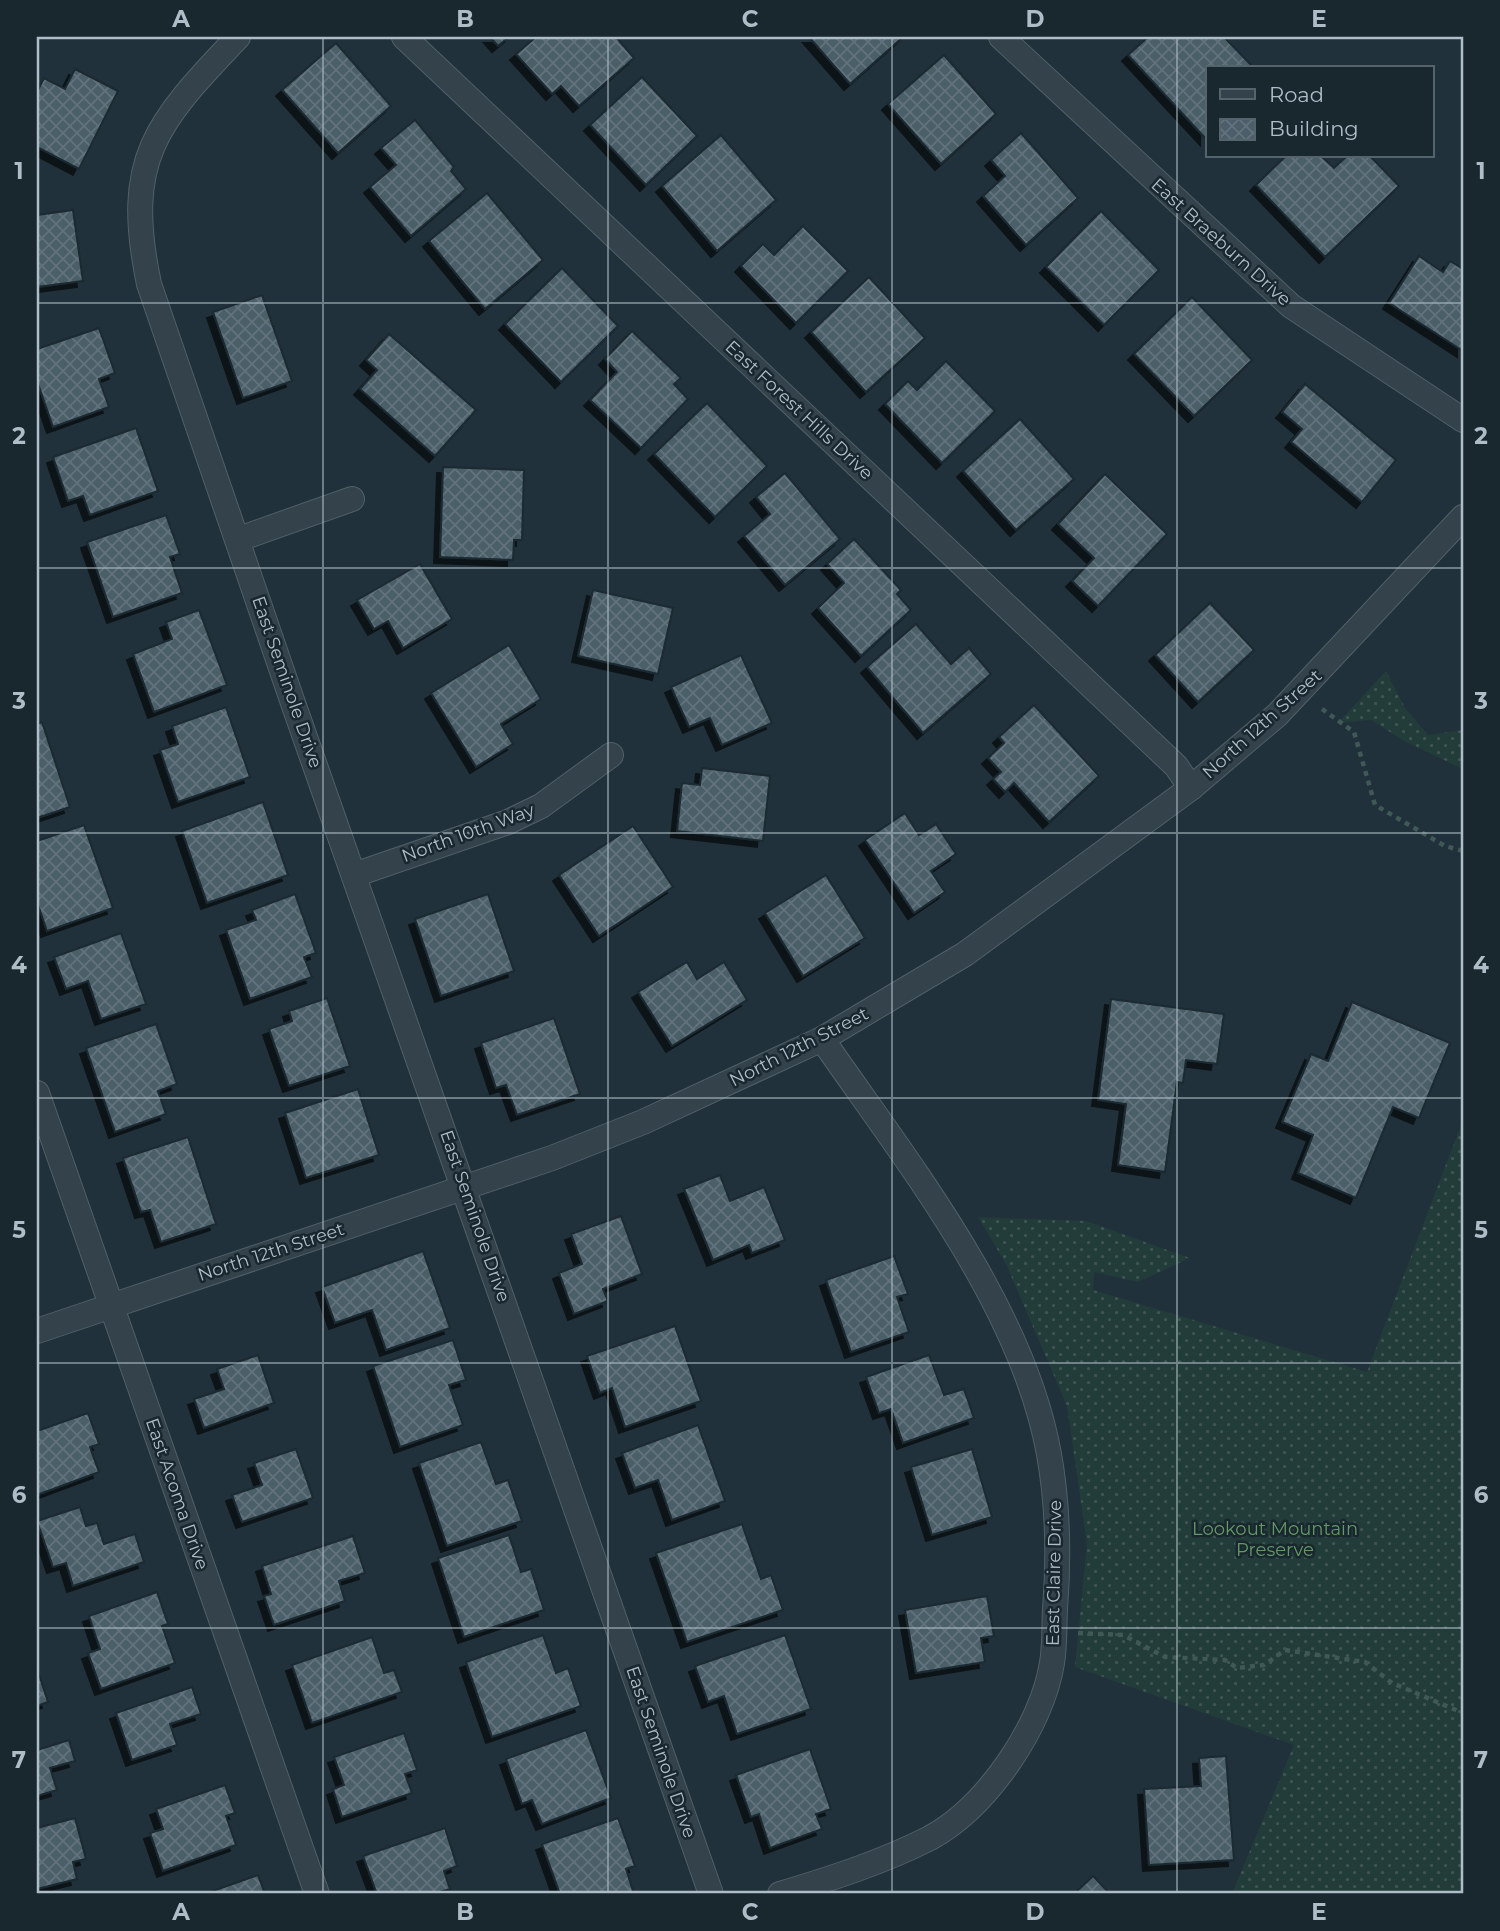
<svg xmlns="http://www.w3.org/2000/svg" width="1500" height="1931" font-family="Montserrat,sans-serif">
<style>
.grass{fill:url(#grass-dots)}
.building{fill:url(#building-cross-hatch);stroke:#1b2931;stroke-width:2;filter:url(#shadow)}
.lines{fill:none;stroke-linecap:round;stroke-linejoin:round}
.street-casing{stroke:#516068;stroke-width:26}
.path{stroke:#405856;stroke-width:4.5;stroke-dasharray:5 5;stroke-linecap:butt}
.street{stroke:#34424b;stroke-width:24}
.grid{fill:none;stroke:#aebdc7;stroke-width:2;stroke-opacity:0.55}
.labels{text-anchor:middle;stroke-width:5;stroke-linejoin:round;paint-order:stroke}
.street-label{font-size:18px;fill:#aebdc7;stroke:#19272f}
.park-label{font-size:18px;fill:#649965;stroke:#19272f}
.neatline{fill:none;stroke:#aebdc7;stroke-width:2.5}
.grid-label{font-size:23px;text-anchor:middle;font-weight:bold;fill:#aebdc7}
</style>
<defs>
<pattern id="grass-dots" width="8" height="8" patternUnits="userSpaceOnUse" patternTransform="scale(1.75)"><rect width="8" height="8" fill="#223c39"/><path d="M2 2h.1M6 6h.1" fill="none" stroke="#405654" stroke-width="1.8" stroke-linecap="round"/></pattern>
<pattern id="building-cross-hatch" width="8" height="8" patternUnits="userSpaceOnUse" patternTransform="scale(1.75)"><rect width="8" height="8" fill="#4b5e69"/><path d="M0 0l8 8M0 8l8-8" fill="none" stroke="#62737d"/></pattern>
<filter id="shadow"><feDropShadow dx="-6" dy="6" stdDeviation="0" flood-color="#0009"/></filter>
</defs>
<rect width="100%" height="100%" fill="#20313b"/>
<g class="grass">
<polygon points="1386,671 1405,708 1428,735 1463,730 1463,769 1406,742 1371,720 1338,723"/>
<polygon points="1463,1120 1463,1894 1232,1894 1294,1745 1075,1667 1087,1544 1067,1406 1006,1264 978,1217 1086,1221 1190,1258 1138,1282 1094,1272 1093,1290 1367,1372"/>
</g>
<g class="building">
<polygon points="490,37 509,37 498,46"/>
<polygon points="536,37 616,37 634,58 579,106 561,86 552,94 516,54"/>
<polygon points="809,37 903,37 850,84"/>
<polygon points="1148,37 1224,37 1254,68 1208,68 1206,139 1128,55"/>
<polygon points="336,43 391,106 338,153 282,90"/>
<polygon points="944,55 996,114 941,164 888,104"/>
<polygon points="75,69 118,91 79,169 37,147 37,92 44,78 65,89"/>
<polygon points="642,77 697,136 646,185 590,125"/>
<polygon points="415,120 454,167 451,171 466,189 411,236 370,187 396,165 381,148"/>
<polygon points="1021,133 1078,198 1026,245 983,196 1005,176 991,160"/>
<polygon points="721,135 776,200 717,251 662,186"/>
<polygon points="1286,156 1321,156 1334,168 1347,156 1370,156 1399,186 1325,257 1256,185"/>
<polygon points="487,193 543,260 485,309 429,241"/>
<polygon points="73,210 83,281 37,287 37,215"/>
<polygon points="1101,211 1159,270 1104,325 1046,267"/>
<polygon points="803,226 848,271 796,323 741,266 763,244 774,255"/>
<polygon points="1419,256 1443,272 1450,261 1463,269 1463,351 1389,303"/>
<polygon points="562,268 618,326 561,382 505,324"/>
<polygon points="869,277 925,338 866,392 811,332"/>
<polygon points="262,295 292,381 243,398 213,312"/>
<polygon points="1192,297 1252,360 1194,416 1134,354"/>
<polygon points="99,328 115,373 99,379 109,407 53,427 37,381 37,349"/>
<polygon points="632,331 681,378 674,384 688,399 641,448 590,400 617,372 605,359"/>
<polygon points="389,334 476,410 435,456 360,389 377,370 366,360"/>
<polygon points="946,361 995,411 942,463 885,404 908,381 917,390"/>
<polygon points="1305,384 1396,460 1362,502 1291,442 1302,429 1282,412"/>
<polygon points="707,403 767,466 715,517 654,454"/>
<polygon points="1020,419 1074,479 1016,530 963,471"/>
<polygon points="136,428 158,491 90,515 83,496 68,501 53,457"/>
<polygon points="443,467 524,470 522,540 514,540 513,560 440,557"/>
<polygon points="785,473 840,539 785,585 744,536 770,514 756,497"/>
<polygon points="1105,474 1167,534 1098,606 1072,581 1094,558 1058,524"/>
<polygon points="166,515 180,554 170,557 182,593 113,617 87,542"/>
<polygon points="854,539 901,590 897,594 911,610 861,656 818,608 844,583 827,564"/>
<polygon points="420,564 452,619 403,648 388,621 374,629 357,600"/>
<polygon points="593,590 673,608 658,674 578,656"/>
<polygon points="1210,603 1254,650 1198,702 1155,655"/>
<polygon points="199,610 227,685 154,712 133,654 172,639 166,622"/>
<polygon points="916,624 951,664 969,648 991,674 923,733 867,667"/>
<polygon points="509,645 541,699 501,724 513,744 476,767 431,693"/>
<polygon points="741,655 772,723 722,745 710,718 689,727 671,687"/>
<polygon points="1034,705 1099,776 1049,822 1014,783 1005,792 993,779 1001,772 988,758 1004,743 999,737"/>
<polygon points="226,707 250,777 178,802 160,750 178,744 172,726"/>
<polygon points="42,722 70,807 37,818 37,724"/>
<polygon points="702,768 770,776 763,841 677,831 682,783 700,785"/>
<polygon points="263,802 288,875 207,903 182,831"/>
<polygon points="905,813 919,835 936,824 956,854 931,871 945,892 914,913 865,840"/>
<polygon points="84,825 113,908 47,931 37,902 37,841"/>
<polygon points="633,826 673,887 599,936 559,875"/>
<polygon points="826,875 865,938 803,976 765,913"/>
<polygon points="295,894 316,953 304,957 312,977 250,999 226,930 256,920 252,910"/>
<polygon points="488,894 514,971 441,996 415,919"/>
<polygon points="121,933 146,1004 101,1019 88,981 66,989 54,957"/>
<polygon points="687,962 697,979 724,962 747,1000 672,1046 638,992"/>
<polygon points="327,998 350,1066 289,1086 269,1029 292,1021 289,1011"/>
<polygon points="1111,999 1224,1014 1217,1064 1186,1060 1183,1083 1177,1082 1165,1172 1118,1165 1126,1104 1098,1100"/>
<polygon points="1352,1002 1450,1043 1419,1118 1393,1107 1356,1198 1298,1173 1313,1135 1282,1122 1311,1054 1328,1061"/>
<polygon points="554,1018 580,1094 517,1115 506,1085 496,1088 481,1043"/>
<polygon points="156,1024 177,1084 158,1091 166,1114 115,1132 86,1048"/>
<polygon points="358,1089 379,1155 306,1178 285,1113"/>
<polygon points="188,1137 216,1224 161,1242 150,1210 141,1212 123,1158"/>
<polygon points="720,1175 730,1201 764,1187 785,1240 752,1253 749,1245 713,1260 684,1189"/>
<polygon points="621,1216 642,1274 603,1289 608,1301 574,1314 559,1273 582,1264 571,1234"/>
<polygon points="423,1251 450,1328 386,1350 372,1310 335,1323 322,1287"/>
<polygon points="894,1256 908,1294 897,1297 909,1332 851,1352 826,1280"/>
<polygon points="675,1326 701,1401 625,1427 612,1388 600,1393 587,1356"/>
<polygon points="453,1340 466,1380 449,1385 463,1425 400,1447 373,1366"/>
<polygon points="258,1355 274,1403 204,1428 194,1399 224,1389 217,1369"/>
<polygon points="929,1355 944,1395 964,1389 974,1418 903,1443 891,1409 879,1413 866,1377"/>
<polygon points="88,1413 99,1444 90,1447 99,1472 37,1495 37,1431"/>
<polygon points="698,1425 725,1501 672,1520 658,1480 635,1488 622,1453"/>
<polygon points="481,1442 496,1484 508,1480 522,1521 447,1546 419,1463"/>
<polygon points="296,1449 313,1498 242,1522 232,1495 262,1485 254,1463"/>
<polygon points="972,1449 992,1517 932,1535 911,1467"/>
<polygon points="80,1507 86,1526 97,1523 104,1544 135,1534 144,1562 73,1586 66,1563 53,1567 37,1521"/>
<polygon points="742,1524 761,1579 771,1575 783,1610 687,1642 656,1553"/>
<polygon points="509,1535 521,1572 531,1569 544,1610 464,1637 438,1558"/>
<polygon points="353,1536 365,1573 339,1581 345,1601 274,1625 264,1596 271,1594 262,1566"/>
<polygon points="157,1592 168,1624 162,1626 175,1663 101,1689 88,1653 100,1649 89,1616"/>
<polygon points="987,1596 994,1636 981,1638 985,1662 916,1673 905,1610"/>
<polygon points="543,1635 556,1673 568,1668 581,1706 492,1737 466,1662"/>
<polygon points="785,1635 811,1709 737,1734 724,1696 708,1702 695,1666"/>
<polygon points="372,1637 384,1673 394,1670 402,1692 312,1723 292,1665"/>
<polygon points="37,1668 48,1702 37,1706"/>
<polygon points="192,1687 201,1714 170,1724 177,1745 132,1760 116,1713"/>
<polygon points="586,1730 611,1798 542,1824 532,1800 522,1804 506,1759"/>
<polygon points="404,1733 417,1770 405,1774 412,1793 342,1817 333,1789 344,1785 334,1757"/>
<polygon points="69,1740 75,1761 50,1768 57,1790 37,1796 37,1750"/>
<polygon points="810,1749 831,1809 816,1814 822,1829 770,1848 759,1814 751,1817 736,1775"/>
<polygon points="1226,1756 1234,1860 1149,1865 1144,1789 1201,1786 1199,1758"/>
<polygon points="225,1785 235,1813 226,1816 236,1845 163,1871 150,1833 163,1829 156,1809"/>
<polygon points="75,1818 86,1859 73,1862 77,1879 37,1889 37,1828"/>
<polygon points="618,1818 635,1866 626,1869 634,1894 560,1894 542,1844"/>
<polygon points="445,1828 457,1866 444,1871 450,1889 433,1894 377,1894 363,1856"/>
<polygon points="258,1875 265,1894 207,1894 207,1893"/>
<polygon points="1093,1876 1110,1894 1074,1894"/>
</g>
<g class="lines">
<g class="street-casing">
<g id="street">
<path d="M238,37c-83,87 -115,122 -89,247l144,419 418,1191"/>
<polyline points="404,37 1176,766 1191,788"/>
<polyline points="1001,37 1291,306 1463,420"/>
<polyline points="239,539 352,499"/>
<polyline points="354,875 508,822 541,806 611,755"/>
<polyline points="37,1093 317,1894"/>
<polyline points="37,1331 552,1158 643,1122 822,1039 965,954 1191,788 1277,715 1463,517"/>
<path d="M780,1894c50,-15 103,-32 150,-56 57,-31 112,-112 122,-175 3,-18 2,-36 3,-54 4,-51 3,-104 -6,-155 -27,-149 -142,-292 -227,-415"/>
</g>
</g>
<g class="path">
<polyline points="1322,709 1354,732 1375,805 1445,846 1463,851"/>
<polyline points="1078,1633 1123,1635 1165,1657 1225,1660 1237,1668 1264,1665 1285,1650 1365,1662 1392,1683 1463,1713"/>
</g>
<use href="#street" class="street"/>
</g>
<path class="grid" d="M323,37v1857M608,37v1857M892,37v1857M1177,37v1857M37,303h1426M37,568h1426M37,833h1426M37,1098h1426M37,1363h1426M37,1628h1426"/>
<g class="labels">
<g class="street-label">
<text transform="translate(1221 242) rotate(42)" y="6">East Braeburn Drive</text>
<text transform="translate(799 410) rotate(43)" y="6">East Forest Hills Drive</text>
<text transform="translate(287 682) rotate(71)" y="6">East Seminole Drive</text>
<text transform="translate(1262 724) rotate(-42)" y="6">North 12th Street</text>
<text transform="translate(468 833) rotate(-20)" y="6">North 10th Way</text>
<text transform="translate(799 1047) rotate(-27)" y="6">North 12th Street</text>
<text transform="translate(475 1216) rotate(71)" y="6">East Seminole Drive</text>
<text transform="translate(271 1252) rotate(-18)" y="6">North 12th Street</text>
<text transform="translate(177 1494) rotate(71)" y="6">East Acoma Drive</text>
<text transform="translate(1054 1573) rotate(-89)" y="6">East Claire Drive</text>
<text transform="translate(661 1752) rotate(71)" y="6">East Seminole Drive</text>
</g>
<g class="park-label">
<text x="1275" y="1535">Lookout Mountain<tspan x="1275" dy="21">Preserve</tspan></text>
</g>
</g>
<rect width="1500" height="1931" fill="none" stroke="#19272f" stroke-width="77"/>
<rect x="1206" y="66" width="228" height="91" fill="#19272f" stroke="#55636c" stroke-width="2"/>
<rect x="1220" y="89" width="35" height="10" fill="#34424b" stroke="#55636c" stroke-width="2"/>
<text x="1269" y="102" font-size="21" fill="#aebdc7">Road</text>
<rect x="1220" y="119" width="35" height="21" fill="url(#building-cross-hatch)" stroke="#55636c" stroke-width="2"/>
<text x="1269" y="136" font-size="21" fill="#aebdc7">Building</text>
<rect x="38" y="38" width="1424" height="1854" class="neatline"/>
<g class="grid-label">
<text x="181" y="27">A</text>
<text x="465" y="27">B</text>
<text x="750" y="27">C</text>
<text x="1035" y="27">D</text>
<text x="1319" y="27">E</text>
<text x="19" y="179">1</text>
<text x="1481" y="179">1</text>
<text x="19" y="444">2</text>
<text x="1481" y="444">2</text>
<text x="19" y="709">3</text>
<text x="1481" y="709">3</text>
<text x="19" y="973">4</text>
<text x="1481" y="973">4</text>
<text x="19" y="1238">5</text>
<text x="1481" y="1238">5</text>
<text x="19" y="1503">6</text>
<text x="1481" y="1503">6</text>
<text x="19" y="1768">7</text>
<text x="1481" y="1768">7</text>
<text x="181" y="1920">A</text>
<text x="465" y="1920">B</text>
<text x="750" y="1920">C</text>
<text x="1035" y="1920">D</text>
<text x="1319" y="1920">E</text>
</g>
</svg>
